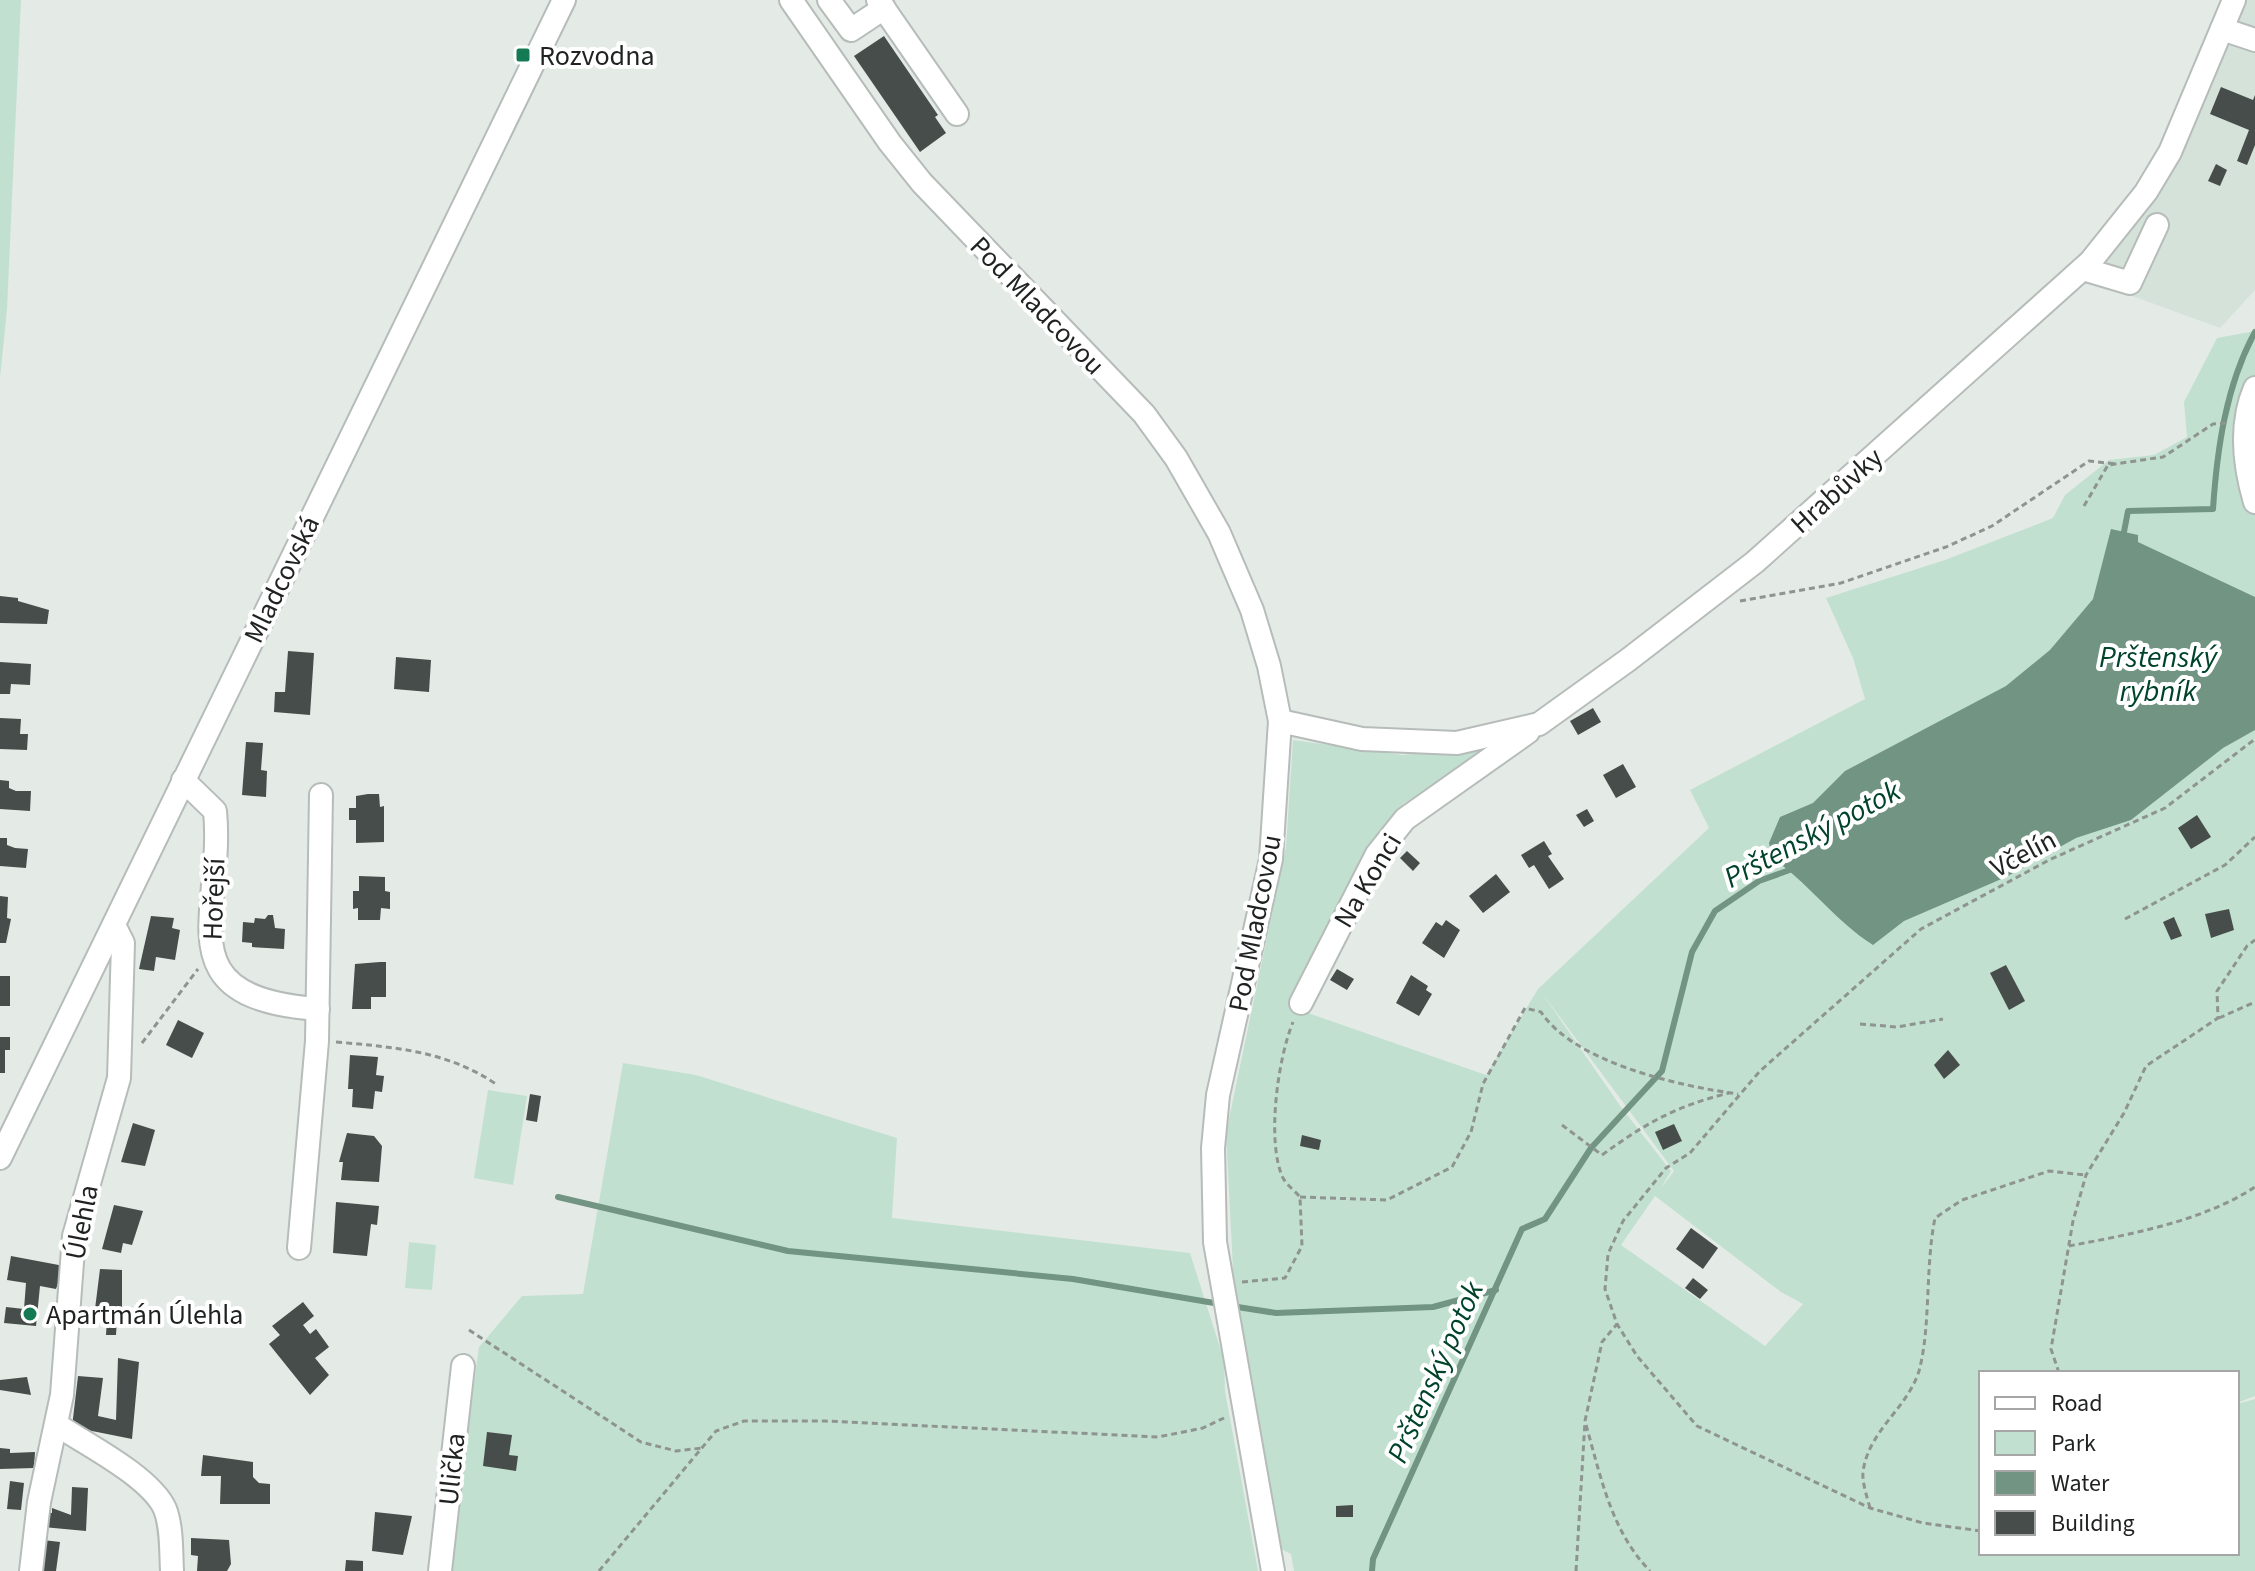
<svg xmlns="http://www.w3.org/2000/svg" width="2255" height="1571" font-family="'Source Sans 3',sans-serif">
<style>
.built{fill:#d4e2da}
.green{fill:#c2e0d0;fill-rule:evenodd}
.water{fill:#729482}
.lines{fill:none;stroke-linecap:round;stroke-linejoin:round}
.stream{stroke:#729482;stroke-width:6}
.building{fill:#474d4a}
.minor-casing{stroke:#b6bcb9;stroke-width:26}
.path{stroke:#8e9490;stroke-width:3;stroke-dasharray:6 4;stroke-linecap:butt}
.minor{stroke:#fff;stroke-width:22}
.poi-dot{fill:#137a54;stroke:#fff;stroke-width:3}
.labels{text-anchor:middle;stroke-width:8;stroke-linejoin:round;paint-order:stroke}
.poi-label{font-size:28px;fill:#1f2220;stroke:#fff;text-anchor:start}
.street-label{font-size:28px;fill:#1f2220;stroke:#fff}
.water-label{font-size:30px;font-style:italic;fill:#00432b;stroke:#fff}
</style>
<rect width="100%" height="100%" fill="#e4ebe7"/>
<polygon class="built" points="2243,0 2255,0 2255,290 2220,328 2094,282 2099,266"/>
<g class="green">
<polygon points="0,0 21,0 7,309 0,378"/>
<path d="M2255,331v1065l-18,7v-30h-256v180h256v-149l18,-5v172h-961l-3,-17 -10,-5 -47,-260 -8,-156 60,-286 7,-107 110,15 94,-11 -94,60 -55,83 -51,113 11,13 178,62 52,-86 171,-161 -19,-38 175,-91 -12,-41 -27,-60 119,-38 108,-42 12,-23 44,-35 45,-5 33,-18 -3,-35 33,-64zM1542,993l132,178 -13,17 10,-17 -50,-64zM1655,1196l126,96 22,12 -38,42 -144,-101z"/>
<polygon points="623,1063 696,1075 897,1138 892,1218 1190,1253 1224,1360 1225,1391 1258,1571 449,1571 479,1347 522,1296 583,1294"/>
<polygon points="488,1090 527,1096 513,1185 474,1178"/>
<polygon points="409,1242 436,1245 432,1290 405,1288"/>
</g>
<path class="water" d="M2111,529l27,6v7l117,55v133l-32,18 -92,72 -55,18 -70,39 -102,44 -31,24c-38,-24 -64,-62 -101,-87l-3,-15 11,-26 33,-14 32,-32 161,-85 44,-36 43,-51z"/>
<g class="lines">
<g class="stream">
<path d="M2123,537l5,-26 85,-2c4,-60 13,-124 42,-177"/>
<polyline points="558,1197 788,1251 1073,1279 1220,1304"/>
<polyline points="1231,1306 1276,1313 1433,1307 1496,1290"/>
<polyline points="1372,1571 1373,1559 1522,1229 1545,1219 1591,1148 1662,1071 1692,952 1715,911 1759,881 1798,867"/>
</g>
</g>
<g class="building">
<polygon points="884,36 938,115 935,117 946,133 920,152 854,56"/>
<polygon points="2221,87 2253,100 2255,95 2255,145 2247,165 2237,161 2249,130 2210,114"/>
<polygon points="2216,164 2227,170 2220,186 2208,181"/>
<polygon points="0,596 18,598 18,601 49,610 47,624 0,623"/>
<polygon points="288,651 314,653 310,715 274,712 275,692 285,692"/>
<polygon points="396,657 431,660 429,692 394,689"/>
<polygon points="0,662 31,664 30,685 11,684 10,694 0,694"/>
<polygon points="1593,708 1601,722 1578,735 1570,721"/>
<polygon points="0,718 21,719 20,734 28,734 27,750 0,749"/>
<polygon points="246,742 263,743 261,770 267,771 266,797 242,795"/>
<polygon points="1623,764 1636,787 1616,798 1603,775"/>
<polygon points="0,780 9,781 9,788 16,791 31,791 30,811 0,809"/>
<polygon points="368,794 379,794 380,807 384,806 384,842 356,843 356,820 349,820 349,808 356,808 356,796"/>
<polygon points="1587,809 1594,821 1584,827 1576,815"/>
<polygon points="2197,815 2211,837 2191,849 2178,828"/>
<polygon points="0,838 7,838 7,845 15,848 28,849 26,868 0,866"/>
<polygon points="1544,841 1552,854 1548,856 1564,879 1549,889 1534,865 1529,868 1521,855"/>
<polygon points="1407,851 1420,863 1413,871 1400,858"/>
<polygon points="1496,874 1510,892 1483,913 1469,896"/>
<polygon points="359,876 385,877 385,891 390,892 390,909 381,908 380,920 358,920 358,908 353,909 353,891 359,891"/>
<polygon points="0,896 8,897 7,918 11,919 6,943 0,943"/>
<polygon points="2229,909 2234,930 2211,938 2205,914"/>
<polygon points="268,915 273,915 275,928 285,929 284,949 252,947 252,943 242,942 243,922 254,923 255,918 265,919"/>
<polygon points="151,916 174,918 172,928 180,930 175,960 156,957 154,971 139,969"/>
<polygon points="2174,917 2182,936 2171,940 2163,922"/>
<polygon points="1446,920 1460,930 1444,958 1422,943 1436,922 1442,926"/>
<polygon points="380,962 386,962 386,997 371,997 371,1009 352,1009 355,964"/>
<polygon points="2006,965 2025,1001 2009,1010 1990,973"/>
<polygon points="1337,969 1354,979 1347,990 1330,980"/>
<polygon points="1411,975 1428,986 1426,990 1432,994 1419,1016 1396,1003"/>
<rect x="0" y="976" width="10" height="30"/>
<polygon points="178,1020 204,1033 192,1058 166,1045"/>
<polygon points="0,1037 10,1037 10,1050 5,1050 5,1073 0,1073"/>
<polygon points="1948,1050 1960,1065 1944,1079 1934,1065"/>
<polygon points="350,1055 378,1057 376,1075 384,1076 382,1092 375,1091 373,1109 352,1107 353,1089 348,1089"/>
<polygon points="530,1094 541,1096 537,1122 526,1120"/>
<polygon points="133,1123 155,1130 145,1166 121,1162"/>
<polygon points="1674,1124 1682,1141 1663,1150 1655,1132"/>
<polygon points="347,1133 374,1136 382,1146 379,1182 341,1180 343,1162 339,1162"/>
<polygon points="1302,1135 1321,1140 1319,1150 1300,1146"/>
<polygon points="336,1202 379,1206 377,1225 371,1224 367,1256 333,1253"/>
<polygon points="114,1205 143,1211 132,1245 123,1243 121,1253 102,1249"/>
<polygon points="1691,1228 1718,1248 1703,1269 1676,1249"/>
<polygon points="11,1256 64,1266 56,1289 40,1286 36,1326 4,1323 6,1307 24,1309 26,1283 7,1280"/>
<polygon points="100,1269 122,1270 122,1310 95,1309"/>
<polygon points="1693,1278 1708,1290 1700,1299 1685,1288"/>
<polygon points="303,1302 314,1316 303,1325 310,1334 316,1329 329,1347 315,1358 329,1375 310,1395 269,1344 280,1335 272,1326"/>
<polygon points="107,1318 117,1318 116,1335 106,1335"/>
<polygon points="118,1358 139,1362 132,1439 72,1427 78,1376 103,1378 98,1416 116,1420"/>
<polygon points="27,1377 31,1395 0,1390 0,1380"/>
<polygon points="487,1432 512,1435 509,1455 518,1456 516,1471 483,1466"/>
<polygon points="0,1448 10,1449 10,1453 35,1452 34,1468 0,1469"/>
<polygon points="203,1455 253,1462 253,1477 259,1483 270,1484 270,1504 220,1504 221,1476 201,1476"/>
<polygon points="10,1481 24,1483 21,1510 7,1509"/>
<polygon points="72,1487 88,1488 86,1531 43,1527 44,1512 52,1513 52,1508 71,1515"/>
<polygon points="1353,1505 1353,1517 1336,1517 1336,1506"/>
<polygon points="375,1512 412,1516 403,1555 372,1551"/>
<polygon points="191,1538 229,1540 231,1564 227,1571 197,1571 198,1556 191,1555"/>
<polygon points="43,1540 60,1542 56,1571 39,1571"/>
<polygon points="346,1560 363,1561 363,1571 345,1571"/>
</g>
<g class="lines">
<g class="minor-casing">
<g id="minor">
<polyline points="791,0 890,143 922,183 1144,414 1176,458 1219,533 1252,610 1269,666 1280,721 1271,859 1218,1095 1213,1148 1215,1242 1273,1571"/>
<polyline points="829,0 851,30 884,8"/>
<polyline points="878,0 957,114"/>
<polyline points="2222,29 2255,40"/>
<polyline points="2083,269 2130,283 2157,225"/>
<path d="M2255,388c-16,37 -11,77 0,114"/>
<polyline points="1280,721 1362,739 1457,743 1539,724 1628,660 1755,562 2090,262 2146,192 2170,152 2234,0"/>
<path d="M183,780l32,31c10,101 -54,187 103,198"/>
<polyline points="1301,1003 1377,854 1405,819 1528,732"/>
<polyline points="0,1158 564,0"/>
<polyline points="299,1248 317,1041 321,795"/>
<path d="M57,1425c29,19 94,52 108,84 7,18 6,43 7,62"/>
<polyline points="31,1571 39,1502 62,1395 74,1236 119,1078 123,943 114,925"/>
<polyline points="440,1571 463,1366"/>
</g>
</g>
<g class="path">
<polyline points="2084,506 2108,465 2163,457 2213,424 2226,423"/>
<polyline points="1740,601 1841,583 1946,547 1992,526 2089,461 2116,464"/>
<polyline points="2125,919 2225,865 2255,837"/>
<polyline points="2219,1018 2255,1002"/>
<polyline points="1860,1024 1897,1027 1943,1019"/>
<path d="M336,1042c58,5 111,9 160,42"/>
<polyline points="142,1043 198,969"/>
<path d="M1562,1125l40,30c44,-32 74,-49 127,-62"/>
<path d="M1300,1197l87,3 65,-33 19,-35 12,-48 42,-76 16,4c34,51 138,74 197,82"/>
<path d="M2069,1246c62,-12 132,-24 186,-59"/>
<path d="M1242,1282l43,-4 17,-32 -2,-49c-5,-6 -13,-12 -17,-19 -17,-36 -5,-120 10,-156"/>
<polyline points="469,1330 641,1442 676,1451 702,1448"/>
<polyline points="2059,1373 2051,1349 2073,1221 2086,1175 2124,1113 2146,1066 2218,1018 2217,991 2247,946 2255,940"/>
<path d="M1586,1425c15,52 25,106 64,146"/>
<path d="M1870,1508c-3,-11 -8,-26 -7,-36 5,-41 44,-63 56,-101 12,-44 6,-104 16,-153l27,-18 87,-29 36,4"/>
<polyline points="1981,1531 1923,1523 1870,1508 1697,1426 1637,1356 1617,1324 1605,1289 1608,1254 1623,1221 1666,1168 1690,1153 1760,1071 1921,929 2049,860 2165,808 2255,739"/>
<polyline points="599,1571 716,1431 744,1421 825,1421 1158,1437 1203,1428 1224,1418"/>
<polyline points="1576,1571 1585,1421 1602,1342 1617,1324"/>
</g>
<use href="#minor" class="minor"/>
</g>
<g class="poi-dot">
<rect x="515" y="47" width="16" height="16" rx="4"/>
<circle cx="30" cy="1314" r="8"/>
</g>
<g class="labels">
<g class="poi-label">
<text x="539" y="65">Rozvodna</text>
<text x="46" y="1324">Apartmán Úlehla</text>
</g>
<g class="street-label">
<text transform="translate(1038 305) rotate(46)" y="10">Pod Mladcovou</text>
<text transform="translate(1836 490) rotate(-42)" y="10">Hrabůvky</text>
<text transform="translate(281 579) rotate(-64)" y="10">Mladcovská</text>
<text transform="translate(2023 853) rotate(-28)" y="10">Včelín</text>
<text transform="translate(1367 880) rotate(-59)" y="10">Na Konci</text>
<text transform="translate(213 899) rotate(-88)" y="10">Hořejší</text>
<text transform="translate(1254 923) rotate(-79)" y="10">Pod Mladcovou</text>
<text transform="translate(81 1222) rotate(-79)" y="10">Úlehla</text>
<text transform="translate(451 1469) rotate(-84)" y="10">Ulička</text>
</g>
<g class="water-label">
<text x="2158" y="667">Prštenský<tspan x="2158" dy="34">rybník</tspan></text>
<text transform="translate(1812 834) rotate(-28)" y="10">Prštenský potok</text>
<text transform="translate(1435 1372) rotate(-66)" y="10">Prštenský potok</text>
</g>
</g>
<rect x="1979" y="1371" width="260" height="184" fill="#ffffff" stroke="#a5a7a6" stroke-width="2"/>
<rect x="1995" y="1397" width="40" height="12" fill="#ffffff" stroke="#a5a7a6" stroke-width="2"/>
<text x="2051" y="1411" font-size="24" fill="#1f2220">Road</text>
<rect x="1995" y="1431" width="40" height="24" fill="#c2e0d0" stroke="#a5a7a6" stroke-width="2"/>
<text x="2051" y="1451" font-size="24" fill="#1f2220">Park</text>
<rect x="1995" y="1471" width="40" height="24" fill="#729482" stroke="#a5a7a6" stroke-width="2"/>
<text x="2051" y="1491" font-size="24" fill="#1f2220">Water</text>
<rect x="1995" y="1511" width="40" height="24" fill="#474d4a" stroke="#a5a7a6" stroke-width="2"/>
<text x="2051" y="1531" font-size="24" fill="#1f2220">Building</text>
</svg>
